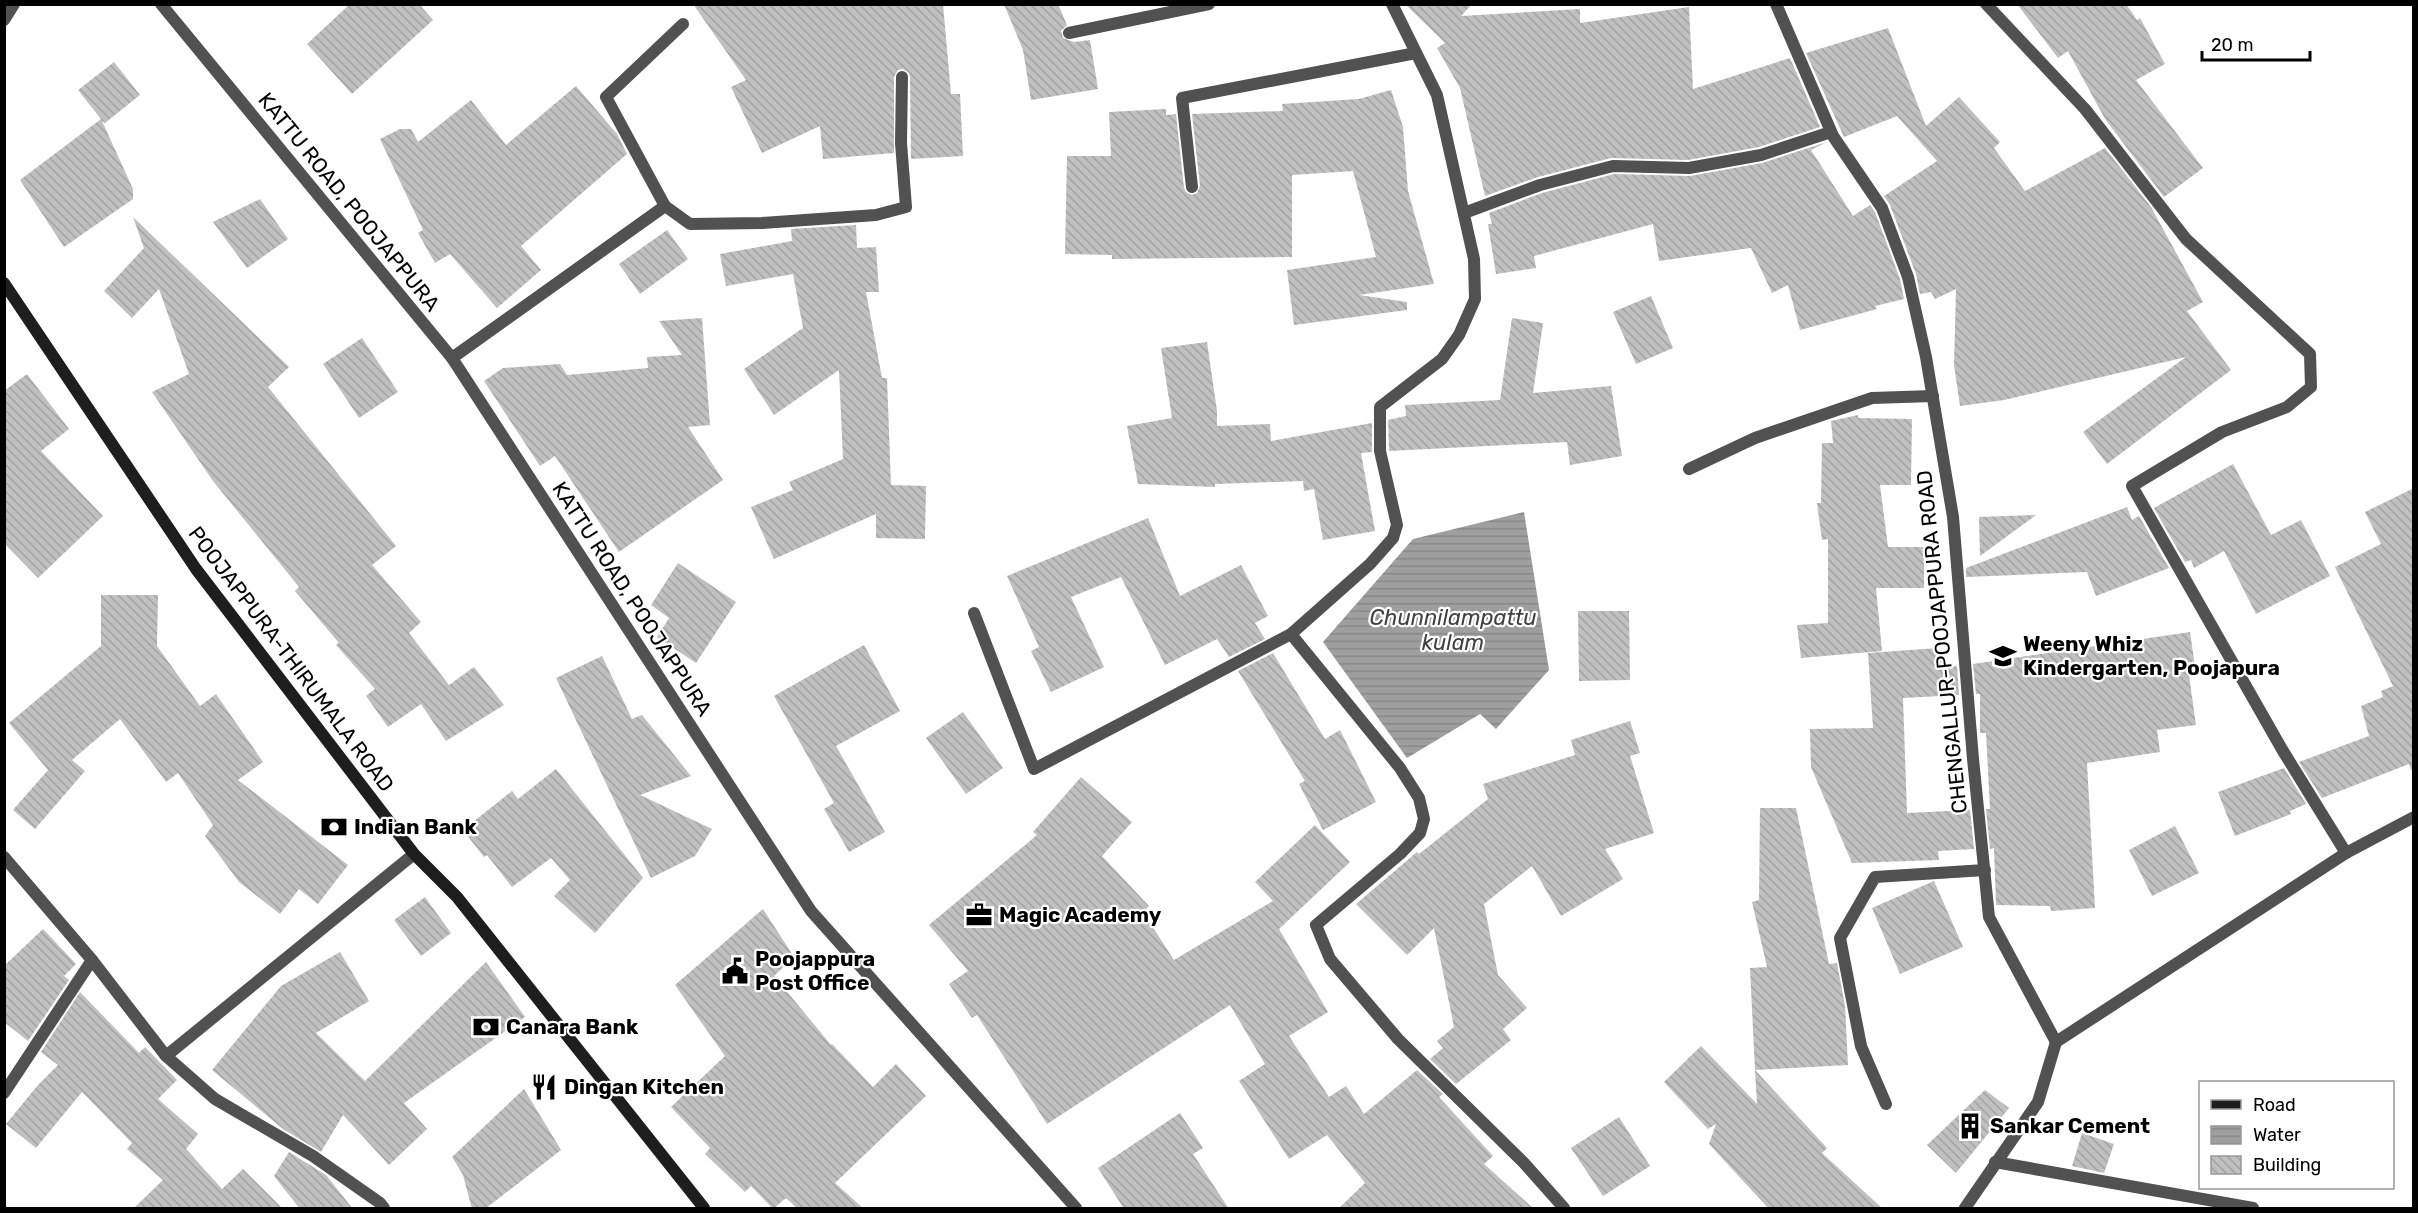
<svg xmlns="http://www.w3.org/2000/svg" width="2418" height="1213" font-family="Rubik,sans-serif">
<style>
.water{fill:url(#water-rules)}
.building{fill:url(#building-back-hatch)}
.lines{fill:none;stroke-linecap:round;stroke-linejoin:round}
.minor{stroke:#515151;stroke-width:12}
.tertiary{stroke:#515151;stroke-width:12}
.secondary{stroke:#1e1e1e;stroke-width:12}
.labels{text-anchor:middle;stroke-width:4.5;stroke-linejoin:round;paint-order:stroke}
.street-label{font-size:21px;fill:#000;stroke:#fff}
.poi-label{font-size:21px;font-weight:bold;fill:#000;stroke:#fff;text-anchor:start}
.water-label{font-size:22px;font-style:italic;fill:#404040;stroke:#fff}
</style>
<defs>
<pattern id="water-rules" width="6" height="5" patternUnits="userSpaceOnUse" patternTransform="scale(1.5)"><rect width="6" height="5" fill="#9f9f9f"/><path d="M0 2.5h6" fill="none" stroke="#878787"/></pattern>
<pattern id="building-back-hatch" width="6" height="6" patternUnits="userSpaceOnUse" patternTransform="scale(1.5)"><rect width="6" height="6" fill="#c0c0c0"/><path d="M-1 5l2 2M0 0l6 6M5-1l2 2" fill="none" stroke="#a3a3a3"/></pattern>
</defs>
<rect width="100%" height="100%" fill="#fff"/>
<polygon class="water" points="1524,512 1549,670 1496,729 1480,714 1407,758 1323,642 1413,539"/>
<g class="building">
<polygon points="350,4 419,4 433,20 352,94 307,44"/>
<polygon points="693,4 943,4 951,94 960,94 963,156 911,159 910,77 909,73 903,69 898,70 894,77 894,153 823,159 820,126 762,153 731,87 746,80"/>
<polygon points="1004,4 1058,4 1067,25 1061,31 1063,38 1074,42 1090,40 1098,89 1031,100 1023,50"/>
<polygon points="1405,4 1472,4 1461,16 1580,9 1580,23 1689,7 1693,89 1790,58 1820,127 1759,147 1688,160 1611,158 1538,177 1485,196 1460,88 1437,48 1445,43"/>
<polygon points="2017,4 2126,4 2137,20 2140,18 2165,64 2136,80 2203,168 2164,197 2105,119 2068,51 2058,58"/>
<polygon points="1888,28 1926,126 1959,97 2000,142 1994,148 2025,191 2105,148 2151,207 2203,302 2187,311 2231,370 2107,464 2083,432 2186,357 2004,400 1960,406 1954,365 1956,289 1935,299 1931,292 1920,294 1916,274 1890,205 1884,196 1937,161 1897,116 1844,137 1806,53"/>
<polygon points="114,62 140,95 105,123 102,121 133,189 133,199 64,247 20,180 101,119 78,90"/>
<polygon points="576,86 617,134 627,154 521,246 541,270 497,308 450,254 435,263 418,233 423,230 380,139 400,129 411,129 418,142 471,100 506,145"/>
<polygon points="1391,90 1403,127 1408,191 1434,284 1359,295 1407,302 1407,310 1294,325 1287,270 1376,257 1353,171 1292,175 1292,257 1112,259 1112,255 1065,254 1067,156 1111,156 1109,112 1166,109 1166,115 1176,114 1184,188 1186,192 1192,195 1197,193 1200,186 1192,114 1283,111 1282,104 1359,99"/>
<polygon points="1827,142 1811,150 1853,216 1870,205 1875,212 1900,279 1904,299 1875,306 1877,309 1800,330 1788,285 1772,293 1751,248 1659,261 1653,224 1534,256 1536,268 1496,274 1488,224 1492,224 1489,213 1542,193 1614,174 1690,176 1762,163"/>
<polygon points="260,199 288,239 247,268 213,222"/>
<polygon points="133,217 289,367 268,387 396,546 372,565 421,622 409,633 449,685 474,667 504,705 446,741 421,704 388,727 366,696 375,689 336,645 339,643 295,591 299,587 213,481 152,392 189,374 159,289 132,318 104,291 144,248"/>
<polygon points="856,225 857,248 876,247 879,292 866,292 882,378 887,378 891,485 926,486 925,539 876,538 876,514 774,559 751,507 793,490 789,482 843,459 839,370 774,415 744,369 803,328 793,274 726,286 720,254 792,241 791,229"/>
<polygon points="667,230 688,259 640,294 619,264"/>
<polygon points="1651,296 1673,348 1636,364 1613,312"/>
<polygon points="702,318 710,425 688,427 723,480 619,552 555,456 540,466 484,381 503,368 560,364 567,375 648,368 647,357 682,355 659,321"/>
<polygon points="1512,318 1543,323 1533,393 1611,386 1622,456 1570,465 1567,442 1389,451 1388,420 1406,416 1405,405 1500,400"/>
<polygon points="362,338 398,392 359,418 323,364"/>
<polygon points="1207,342 1217,411 1217,426 1270,424 1271,441 1372,423 1372,452 1361,453 1375,531 1323,540 1314,489 1304,491 1303,481 1215,484 1215,487 1138,484 1127,426 1172,418 1161,348"/>
<polygon points="27,374 69,429 41,451 103,516 38,578 4,543 4,391"/>
<polygon points="1858,415 1858,418 1912,419 1911,485 1880,485 1888,547 1924,547 1924,588 1876,588 1882,651 1801,658 1797,625 1828,623 1828,539 1822,540 1817,503 1821,503 1822,443 1833,443 1831,421"/>
<polygon points="2233,464 2271,535 2301,520 2330,576 2256,614 2224,551 2194,568 2191,560 2185,562 2154,508"/>
<polygon points="2414,488 2414,769 2411,770 2409,764 2322,798 2299,762 2369,736 2361,706 2383,697 2381,691 2393,686 2335,567 2381,544 2365,512"/>
<polygon points="2127,507 2132,520 2139,516 2169,568 2096,596 2087,572 1966,577 1966,568"/>
<polygon points="2036,515 1980,556 1979,517"/>
<polygon points="1148,518 1180,596 1241,565 1268,616 1255,623 1265,639 1229,657 1217,639 1165,665 1121,577 1071,597 1104,667 1051,692 1031,651 1039,647 1007,576"/>
<polygon points="678,563 736,602 696,663 657,637 669,618 651,605"/>
<polygon points="101,595 158,595 157,646 200,706 216,694 263,762 238,780 348,865 318,904 299,889 280,914 239,882 205,836 213,825 178,773 166,782 120,719 72,760 85,771 35,829 13,810 48,770 9,723 101,646"/>
<polygon points="1578,611 1629,611 1630,680 1579,681"/>
<polygon points="2190,632 2196,673 2189,675 2196,725 2157,730 2160,752 2087,763 2095,908 2051,911 2050,906 1996,905 1994,848 1990,849 1986,809 1990,809 1986,733 1980,733 1980,694 1976,694 1973,664"/>
<polygon points="864,645 900,711 836,746 885,832 849,852 824,809 834,803 774,696"/>
<polygon points="1938,648 1943,668 1957,666 1959,695 1903,698 1907,813 1970,810 1974,849 1938,851 1939,860 1852,863 1811,767 1810,729 1873,728 1868,653"/>
<polygon points="1273,653 1325,739 1340,730 1376,802 1323,830 1299,784 1305,781 1238,671"/>
<polygon points="602,656 632,719 642,715 691,776 640,795 712,829 695,856 651,878 556,678"/>
<polygon points="963,712 1003,768 966,794 926,738"/>
<polygon points="1630,721 1640,753 1630,756 1654,833 1605,849 1623,879 1561,916 1532,866 1484,904 1498,975 1527,1008 1503,1029 1511,1040 1456,1084 1430,1059 1443,1048 1437,1041 1454,1027 1434,928 1407,955 1356,904 1417,852 1419,854 1488,799 1483,784 1575,755 1571,740"/>
<polygon points="2284,768 2306,804 2290,811 2291,814 2235,836 2218,792"/>
<polygon points="556,769 643,878 595,933 554,896 570,880 551,858 512,887 487,855 484,857 463,830 512,791 518,799"/>
<polygon points="1081,777 1132,822 1102,856 1149,906 1143,912 1174,960 1273,901 1255,882 1315,825 1350,862 1279,929 1328,1012 1289,1036 1329,1097 1346,1086 1364,1114 1417,1070 1443,1094 1439,1097 1493,1156 1484,1164 1534,1209 1338,1209 1365,1183 1327,1135 1289,1159 1239,1081 1265,1064 1230,1005 1047,1124 977,1015 972,1018 949,984 968,971 929,925 1037,835 1033,832"/>
<polygon points="1760,808 1796,808 1829,964 1837,963 1845,1006 1848,1065 1755,1070 1750,968 1767,967 1752,902 1759,900"/>
<polygon points="2175,826 2199,873 2152,896 2129,850"/>
<polygon points="1934,881 1963,947 1900,974 1872,908"/>
<polygon points="425,897 451,933 421,956 394,920"/>
<polygon points="763,909 794,957 774,976 831,1045 832,1044 873,1087 896,1064 926,1096 835,1183 864,1209 798,1209 786,1198 773,1209 751,1186 745,1192 705,1154 710,1148 671,1107 725,1056 675,985"/>
<polygon points="43,929 76,964 64,976 69,980 28,1041 4,1022 4,966"/>
<polygon points="340,952 369,1001 316,1033 365,1081 486,962 525,1017 404,1103 427,1129 389,1165 343,1115 321,1152 283,1129 212,1070 281,986"/>
<polygon points="80,992 139,1053 145,1047 177,1080 158,1099 198,1134 186,1149 222,1189 243,1169 283,1209 133,1209 163,1180 127,1149 132,1143 82,1092 36,1148 6,1124 38,1085 58,1065 41,1052"/>
<polygon points="1701,1046 1757,1104 1755,1070 1827,1148 1822,1153 1883,1209 1769,1209 1709,1144 1716,1124 1708,1129 1664,1082"/>
<polygon points="524,1089 561,1150 485,1209 472,1209 463,1175 452,1157"/>
<polygon points="1985,1090 2009,1108 1956,1173 1927,1145"/>
<polygon points="1180,1113 1203,1148 1193,1154 1229,1209 1124,1209 1098,1168"/>
<polygon points="1619,1117 1650,1166 1603,1196 1571,1148"/>
<polygon points="2082,1133 2114,1144 2104,1173 2072,1166"/>
<polygon points="289,1152 326,1175 353,1209 300,1209 274,1176"/>
</g>
<g class="lines">
<g class="minor">
<polyline points="161,4 452,358 811,911 1076,1208"/>
<polyline points="1392,4 1437,95 1474,259 1475,299 1459,335 1442,359 1380,407 1380,451 1397,525 1393,538 1370,564 1291,634 1400,768 1419,798 1424,819 1420,833 1400,854 1316,925 1330,959 1398,1039 1524,1163 1564,1208"/>
<polyline points="1776,4 1833,136 1882,208 1908,277 1926,357 1953,517 1973,759 1989,917 2056,1042"/>
<polyline points="1986,4 2085,109 2186,239 2310,354 2311,387 2287,407 2222,432 2132,486 2283,751 2346,853"/>
<polyline points="4,20 14,4"/>
<polyline points="1069,33 1209,4"/>
<polyline points="1192,187 1182,98 1416,53"/>
<polyline points="665,206 606,97 683,24"/>
<polyline points="1464,213 1540,185 1613,166 1689,168 1761,155 1831,132"/>
<polyline points="452,358 665,206 690,224 762,223 876,215 906,207 901,143 902,77"/>
<polyline points="1689,469 1755,438 1872,398 1933,396"/>
<polyline points="974,613 1034,769 1291,634"/>
<polyline points="4,857 92,960 166,1056 215,1099 313,1156 380,1203 384,1208"/>
<polyline points="166,1056 414,854"/>
<polyline points="4,1093 92,960"/>
<polyline points="1886,1104 1861,1046 1840,938 1875,877 1985,870"/>
<polyline points="1995,1162 2253,1208"/>
</g>
<polyline class="tertiary" points="1965,1208 2038,1102 2056,1042 2346,853 2414,817"/>
<polyline class="secondary" points="4,283 196,569 414,854 457,897 704,1208"/>
</g>
<defs>
<g id="school-bare" transform="scale(2.07)"><path d="M0-5L7-2L0 1L-7-2ZM-4 1L0 2.5L4 1V4Q0 6-4 4Z" fill="#000" stroke="#fff" stroke-width="2.5" paint-order="stroke"/></g>
<g id="bank-bare" transform="scale(2.07)"><path d="M-6-4H6V4H-6ZM0-2.3a2.3 2.3 0 1 0 0 4.6a2.3 2.3 0 1 0 0-4.6Z" fill="#000" stroke="#fff" stroke-width="2.5" paint-order="stroke"/></g>
<g id="office-bare" transform="scale(2.07)"><path d="M-6-3h4V-5.5h4V-3h4V5H-6ZM-1-4.5V-3h2v-1.5ZM-6 0V1H6V0Z" fill="#000" stroke="#fff" stroke-width="2.5" paint-order="stroke"/></g>
<g id="civic-bare" transform="scale(2.07)"><path d="M-.6-6.5H3V-4.5H.6V-3L4-1V1h2V6H-6V1h2V-1L-.6-3ZM-1.2 2.5V6h2.4V2.5Z" fill="#000" stroke="#fff" stroke-width="2.5" paint-order="stroke"/></g>
<g id="restaurant-bare" transform="scale(2.07)"><path d="M-5-6h1v4h1v-4h1v4h1v-4h1v5L-1.5 .5V6h-2V.5L-5-1ZM5-6V6H3V1.5H1.5Q1.5-4 5-6Z" fill="#000" stroke="#fff" stroke-width="2.5" paint-order="stroke"/></g>
<g id="building-bare" transform="scale(2.07)"><path d="M-4-6H4V6H1V3H-1V6H-4ZM-2.5-4.3h1.7v1.8h-1.7ZM.8-4.3h1.7v1.8H.8ZM-2.5-1h1.7V.8h-1.7ZM.8-1h1.7V.8H.8Z" fill="#000" stroke="#fff" stroke-width="2.5" paint-order="stroke"/></g>
</defs>
<g fill-rule="evenodd">
<use href="#school-bare" x="2003" y="656"/>
<use href="#bank-bare" x="334" y="827"/>
<use href="#office-bare" x="979" y="915"/>
<use href="#civic-bare" x="735" y="971"/>
<use href="#bank-bare" x="486" y="1027"/>
<use href="#restaurant-bare" x="544" y="1087"/>
<use href="#building-bare" x="1970" y="1126"/>
</g>
<g class="labels">
<g class="street-label">
<text transform="translate(349 202) rotate(51)" y="7">KATTU ROAD, POOJAPPURA</text>
<text transform="translate(632 599) rotate(57)" y="7">KATTU ROAD, POOJAPPURA</text>
<text transform="translate(1942 642) rotate(-96)" y="7">CHENGALLUR-POOJAPPURA ROAD</text>
<text transform="translate(291 659) rotate(53)" y="7">POOJAPPURA-THIRUMALA ROAD</text>
</g>
<g class="poi-label">
<text x="2023" y="651">Weeny Whiz<tspan x="2023" dy="24">Kindergarten, Poojapura</tspan></text>
<text x="354" y="834">Indian Bank</text>
<text x="999" y="922">Magic Academy</text>
<text x="755" y="966">Poojappura<tspan x="755" dy="24">Post Office</tspan></text>
<text x="506" y="1034">Canara Bank</text>
<text x="564" y="1094">Dingan Kitchen</text>
<text x="1990" y="1133">Sankar Cement</text>
</g>
<g class="water-label">
<text x="1453" y="625">Chunnilampattu<tspan x="1453" dy="25">kulam</tspan></text>
</g>
</g>
<rect width="2418" height="1213" fill="none" stroke="#000000" stroke-width="12"/>
<rect x="2199" y="1081" width="195" height="108" fill="#ffffff" stroke="#999999" stroke-width="1.5"/>
<rect x="2211" y="1100" width="30" height="9" fill="#1e1e1e" stroke="#999999" stroke-width="1.5"/>
<text x="2253" y="1111" font-size="18" fill="#000000">Road</text>
<rect x="2211" y="1126" width="30" height="18" fill="url(#water-rules)" stroke="#999999" stroke-width="1.5"/>
<text x="2253" y="1141" font-size="18" fill="#000000">Water</text>
<rect x="2211" y="1156" width="30" height="18" fill="url(#building-back-hatch)" stroke="#999999" stroke-width="1.5"/>
<text x="2253" y="1171" font-size="18" fill="#000000">Building</text>
<path d="M2202 51v9h108v-9" fill="none" stroke="#000000" stroke-width="3"/>
<text x="2211" y="51" font-size="18" fill="#000000" stroke="#ffffff" stroke-width="4.5" paint-order="stroke">20 m</text>
</svg>
